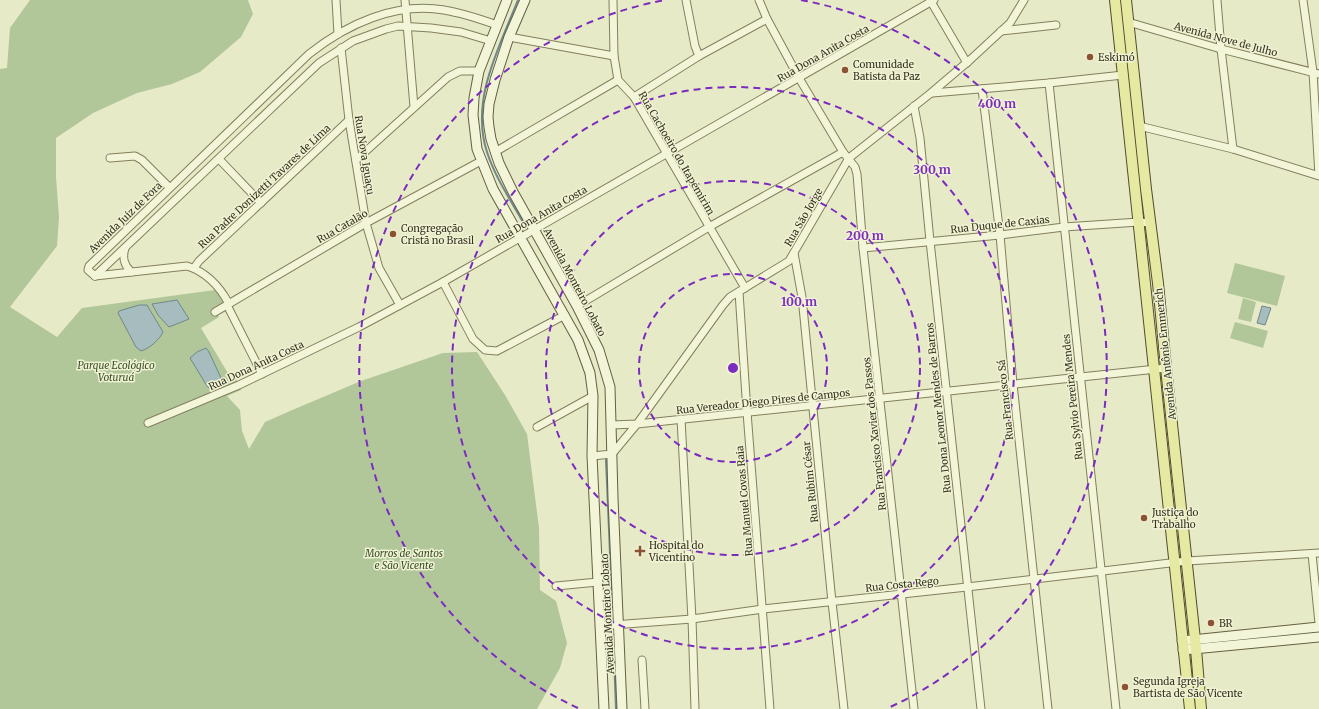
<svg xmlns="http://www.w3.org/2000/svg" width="1319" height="709" font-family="Merriweather,serif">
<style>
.green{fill:#b1c79a}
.water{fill:#a7bcbe;stroke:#6e888b}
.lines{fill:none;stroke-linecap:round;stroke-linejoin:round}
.stream{stroke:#6e888b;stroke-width:2}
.street-casing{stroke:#837f5d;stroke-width:9}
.secondary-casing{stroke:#656040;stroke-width:11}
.primary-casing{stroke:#514c31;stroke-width:12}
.street{stroke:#f3f5d8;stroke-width:7}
.secondary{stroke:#f3f5d8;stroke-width:9}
.primary{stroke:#e5e9a1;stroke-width:10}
.ring{fill:none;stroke:#7b2cbf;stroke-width:2;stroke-dasharray:7 5}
.poi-dot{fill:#8c5333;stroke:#f0f2d4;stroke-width:1.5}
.labels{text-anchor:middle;stroke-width:3;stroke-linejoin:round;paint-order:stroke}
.street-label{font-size:10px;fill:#353220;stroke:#f0f2d4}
.poi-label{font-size:10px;fill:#353220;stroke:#f0f2d4;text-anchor:start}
.park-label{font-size:10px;font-style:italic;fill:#374f28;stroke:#f0f2d4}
.centre{fill:#7b2cbf;stroke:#f0f2d4;stroke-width:2}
.ring-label{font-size:12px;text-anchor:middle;font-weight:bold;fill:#7b2cbf;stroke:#f0f2d4;stroke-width:3;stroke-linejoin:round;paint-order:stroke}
</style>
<rect width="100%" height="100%" fill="#e7eac6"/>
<g class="green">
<polygon points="30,0 248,0 253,14 241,37 200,72 172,84 137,93 93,113 56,138 56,177 59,217 57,246 10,307 57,337 82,308 215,290 223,302 213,308 219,317 201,328 232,380 236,379 241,390 227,396 240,410 242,431 249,449 265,422 290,411 361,381 443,353 477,352 505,395 527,434 539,528 540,590 556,601 567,643 560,668 537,709 0,709 0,69 7,68 10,28"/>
<polygon points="1235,263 1285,276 1277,306 1227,293"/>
<polygon points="1243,298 1256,302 1251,322 1238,319"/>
<polygon points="1235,322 1268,331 1263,348 1230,338"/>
</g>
<g class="water">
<polygon points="177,300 189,319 169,327 158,315 152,304"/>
<path d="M139,305h8l16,27c-3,7 -14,17 -22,19l-5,-4 -18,-34 1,-2z"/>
<polygon points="1262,306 1271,308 1265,325 1257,323"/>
<polygon points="206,348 209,352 222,380 221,382 209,388 207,386 190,358 197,352"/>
</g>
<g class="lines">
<g class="stream">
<path d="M518,0c-19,48 -48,100 -31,152 8,25 23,47 36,70"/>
<polyline points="606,460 613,623"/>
<polyline points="613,627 616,709"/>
</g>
<g class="street-casing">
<g id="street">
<polyline points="336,0 338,34"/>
<polyline points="405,0 414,107"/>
<polyline points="613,0 614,56 618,80 634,97 745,288"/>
<polyline points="686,0 695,46 699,56"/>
<polyline points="759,0 767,19 799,78 843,152 855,167 857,174 863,248 914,709"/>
<polyline points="930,0 967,63"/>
<polyline points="1217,0 1221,49 1233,149"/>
<polyline points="1128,22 1221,49 1319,74"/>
<polyline points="1001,31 1056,25"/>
<polyline points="509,37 614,56"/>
<polyline points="341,48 349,120 366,223 379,268 400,305"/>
<polyline points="1049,83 1116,709"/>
<polyline points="982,89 1000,235 1013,384 1048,709"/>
<polyline points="932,93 1049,83 1123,75"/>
<polyline points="634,97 699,56 767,19"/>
<polyline points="914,106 920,138 930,241 981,709"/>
<polyline points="1139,126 1233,149 1319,176 1313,72 1303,0"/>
<polyline points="495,152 618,80"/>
<polyline points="110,158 135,156 142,160 169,187"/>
<polyline points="219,159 261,203"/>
<polyline points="356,160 448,77 460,71 479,71"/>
<path d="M125,248c-3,10 -1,17 6,24"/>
<polyline points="863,248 1000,235 1064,227 1139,222 1150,223"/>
<polyline points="794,253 802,297 832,602 844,709"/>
<polyline points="194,268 199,261 349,120"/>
<path d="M95,276l-7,-6 1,-4 220,-212c38,-30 86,-52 135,-44 18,3 36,9 53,15"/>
<polyline points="95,276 319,63 353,41 386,29 398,26 431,28 461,32 491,41"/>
<path d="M95,276l92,-10c19,6 33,21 42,38"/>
<polyline points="443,282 473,339 485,350 497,351 565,315"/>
<polyline points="739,292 747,412 770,709"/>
<polyline points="227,305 262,374"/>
<polyline points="577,306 709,227 843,152"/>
<polyline points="215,312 366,223 481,161"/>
<polyline points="681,419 692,619 695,709"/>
<polyline points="148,423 239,385 359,327 443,282 934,0"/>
<polyline points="611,425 637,424 1166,368"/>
<polyline points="537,427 593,396"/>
<polyline points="592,456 612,454 637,424 723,305 730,297 789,261 849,158 931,93 971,59 1010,23 1024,0"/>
<polyline points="1312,554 1319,623"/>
<polyline points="556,586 598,582"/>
<polyline points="600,626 692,619 763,609 967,587 1187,561 1319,553"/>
<polyline points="642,660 645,709"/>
</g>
</g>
<g class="secondary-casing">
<g id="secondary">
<polyline points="507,0 479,71 474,98 473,115 477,149 493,189 578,340 590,373 593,396 592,456 604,709"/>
<polyline points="525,0 509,37 495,80 489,104 488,117 489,127 491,139 499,163 513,192 577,306 599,350 610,387 613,498 622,709"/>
<polyline points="1182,641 1319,627"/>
<polyline points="1183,650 1319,637"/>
</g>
</g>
<g class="primary-casing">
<g id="primary">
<polyline points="1115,0 1190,709"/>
<polyline points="1126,0 1146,189 1158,283 1166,368 1196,649 1201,709"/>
</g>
</g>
<use href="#street" class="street"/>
<use href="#secondary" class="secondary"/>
<use href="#primary" class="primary"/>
</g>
<g class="ring">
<circle cx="733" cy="368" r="94"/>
<circle cx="733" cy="368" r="187"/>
<circle cx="733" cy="368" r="281"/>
<path d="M578 708A374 374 0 0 1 665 0M801 0A374 374 0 0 1 888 708"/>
</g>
<g class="poi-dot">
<circle cx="1090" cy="57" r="4"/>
<circle cx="845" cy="70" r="4"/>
<circle cx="393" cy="234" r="4"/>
<circle cx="1144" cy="518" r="4"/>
<path d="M638 545h4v4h4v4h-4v4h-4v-4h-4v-4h4z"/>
<circle cx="1211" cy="623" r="4"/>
<circle cx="1125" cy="687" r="4"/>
</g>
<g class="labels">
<g class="street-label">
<text transform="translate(1226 39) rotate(15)" y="4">Avenida Nove de Julho</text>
<text transform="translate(823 53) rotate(-30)" y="4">Rua Dona Anita Costa</text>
<text transform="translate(677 153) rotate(60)" y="4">Rua Cachoeiro do Itapemirim</text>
<text transform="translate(365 155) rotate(81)" y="4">Rua Nova Iguaçu</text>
<text transform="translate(264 186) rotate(-43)" y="4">Rua Padre Donizetti Tavares de Lima</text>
<text transform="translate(541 214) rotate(-30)" y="4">Rua Dona Anita Costa</text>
<text transform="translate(125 217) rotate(-44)" y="4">Avenida Juiz de Fora</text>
<text transform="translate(803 217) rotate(-60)" y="4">Rua São Jorge</text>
<text transform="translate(1000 224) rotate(-6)" y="4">Rua Duque de Caxias</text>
<text transform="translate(342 226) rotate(-30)" y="4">Rua Catalão</text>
<text transform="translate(575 282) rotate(62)" y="4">Avenida Monteiro Lobato</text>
<text transform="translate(1165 354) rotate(-96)" y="4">Avenida Antônio Emmerich</text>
<text transform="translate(256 365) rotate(-25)" y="4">Rua Dona Anita Costa</text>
<text transform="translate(1072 397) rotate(-96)" y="4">Rua Sylvio Pereira Mendes</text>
<text transform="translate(1005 400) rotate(-96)" y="4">Rua Francisco Sá</text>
<text transform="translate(763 401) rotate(-6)" y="4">Rua Vereador Diego Pires de Campos</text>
<text transform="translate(938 408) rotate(-96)" y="4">Rua Dona Leonor Mendes de Barros</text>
<text transform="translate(874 434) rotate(-96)" y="4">Rua Francisco Xavier dos Passos</text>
<text transform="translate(810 482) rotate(-96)" y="4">Rua Rubim César</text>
<text transform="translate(744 501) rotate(-95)" y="4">Rua Manuel Covas Raia</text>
<text transform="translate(902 584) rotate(-6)" y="4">Rua Costa Rego</text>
<text transform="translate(607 614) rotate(-93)" y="4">Avenida Monteiro Lobato</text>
</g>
<g class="poi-label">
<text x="1098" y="61">Eskimó</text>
<text x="853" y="68">Comunidade<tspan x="853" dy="12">Batista da Paz</tspan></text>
<text x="401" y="232">Congregação<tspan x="401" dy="12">Cristã no Brasil</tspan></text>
<text x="1152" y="516">Justiça do<tspan x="1152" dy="12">Trabalho</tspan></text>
<text x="649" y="549">Hospital do<tspan x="649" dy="12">Vicentino</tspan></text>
<text x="1219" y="627">BR</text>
<text x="1133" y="685">Segunda Igreja<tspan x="1133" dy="12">Bartista de São Vicente</tspan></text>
</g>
<g class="park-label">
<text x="116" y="369">Parque Ecológico<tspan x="116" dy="12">Voturuá</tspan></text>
<text x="404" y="557">Morros de Santos<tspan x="404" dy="12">e São Vicente</tspan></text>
</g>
</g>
<circle cx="733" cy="368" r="6" class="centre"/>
<g class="ring-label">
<text x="997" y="108">400 m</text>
<text x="932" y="174">300 m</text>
<text x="865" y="240">200 m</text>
<text x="799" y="306">100 m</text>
</g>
</svg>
